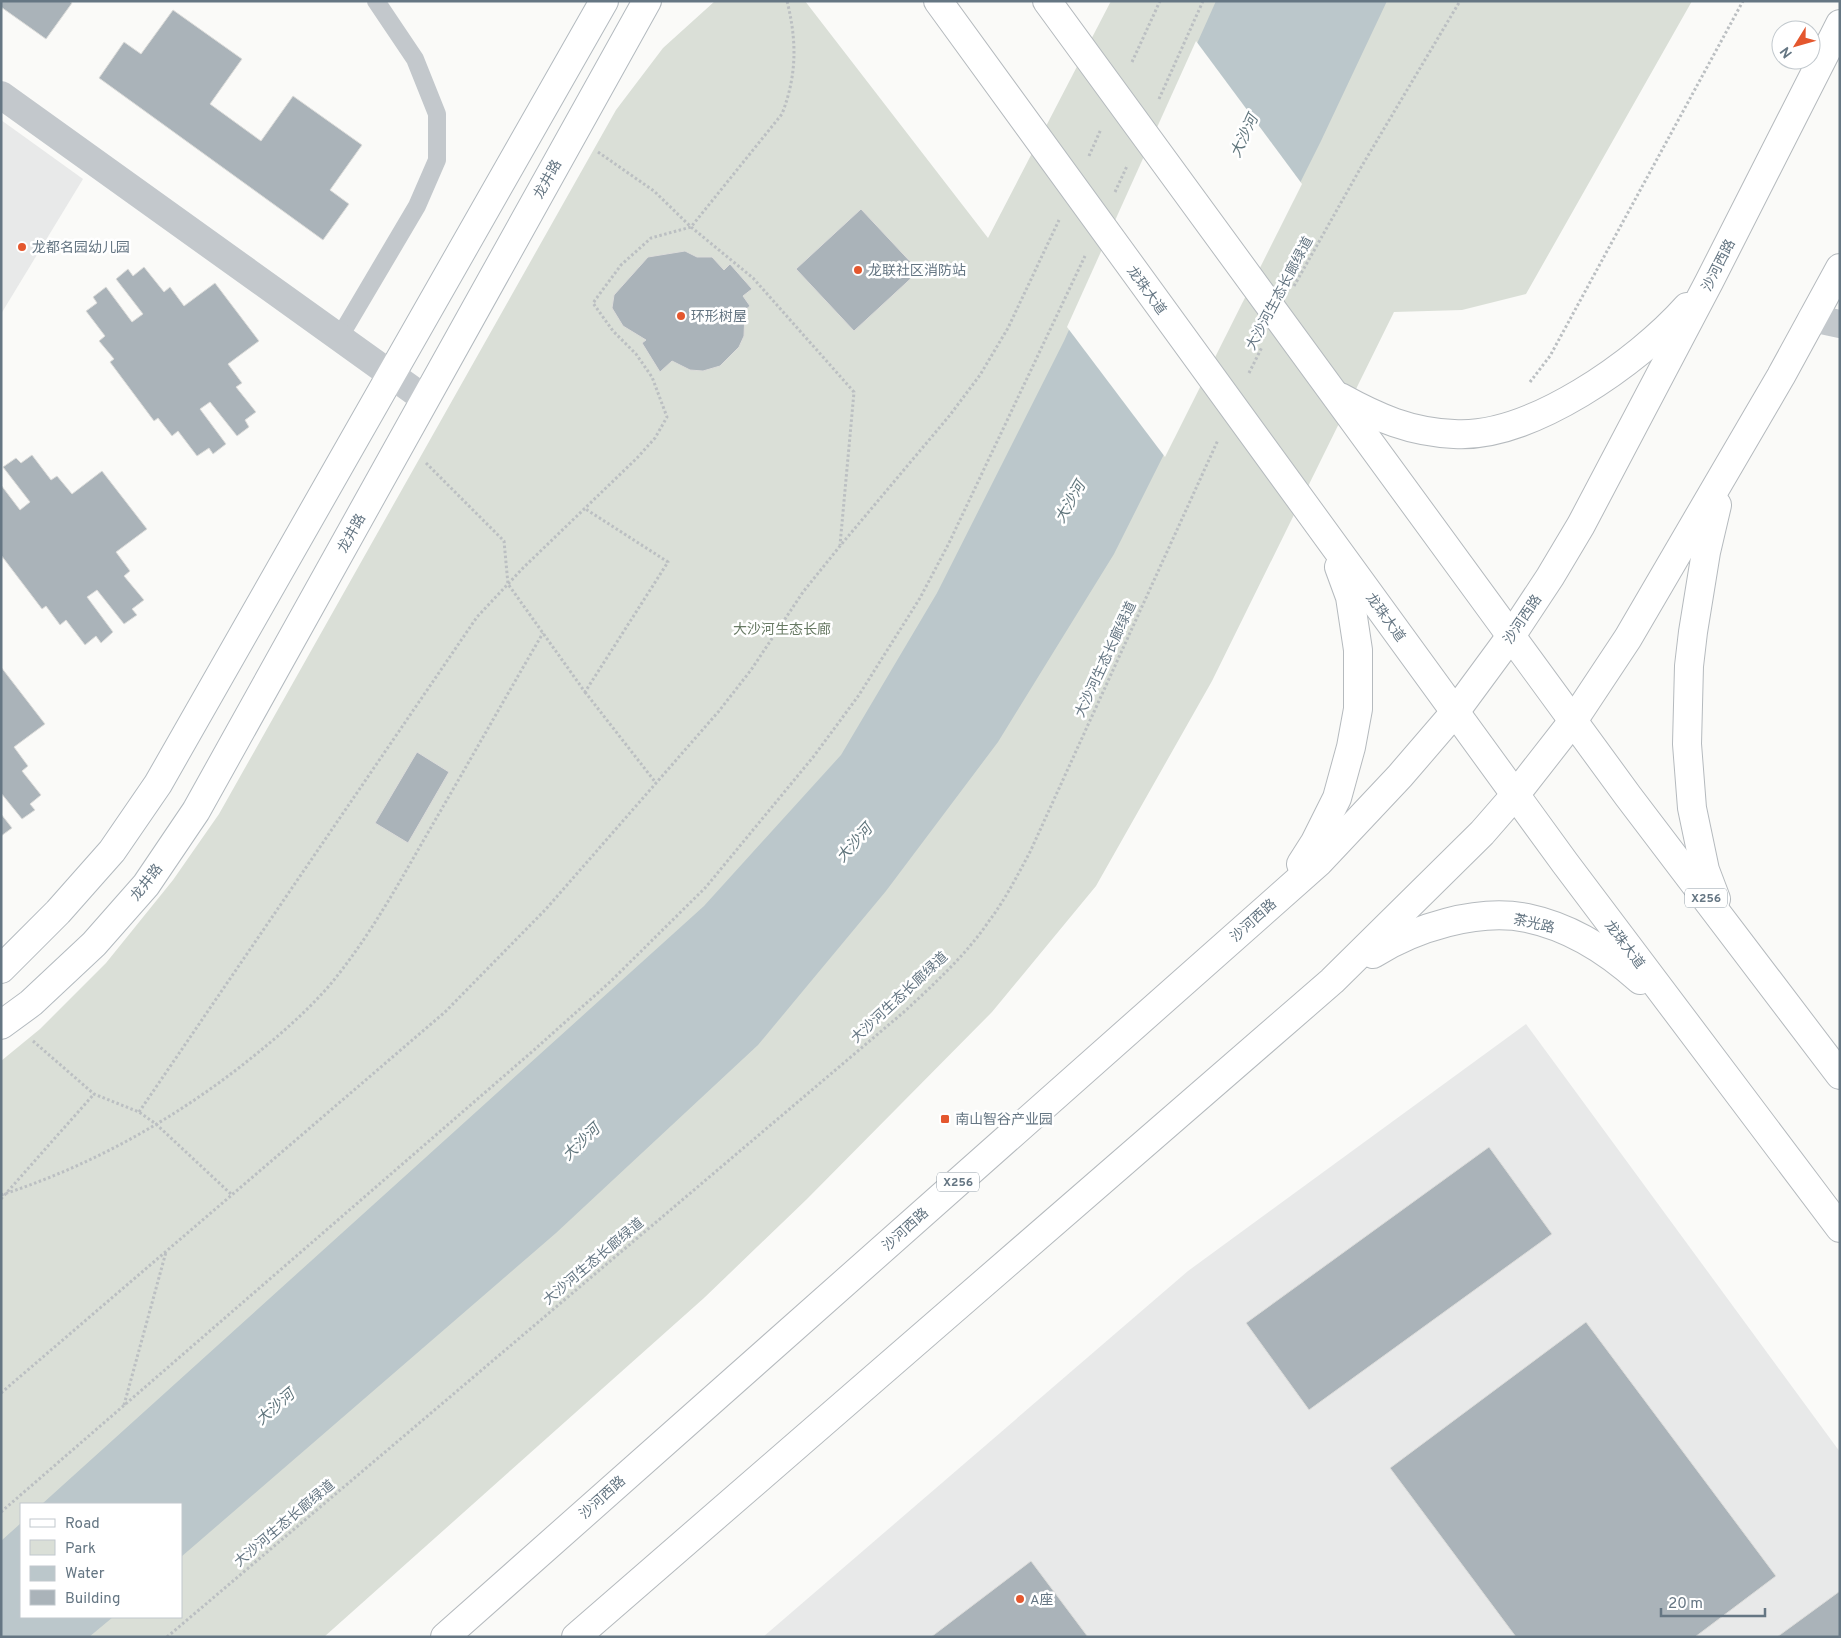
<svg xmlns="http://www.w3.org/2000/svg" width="1841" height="1638" font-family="Overpass,'Noto Sans SC',sans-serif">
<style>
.built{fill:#e8e9e9}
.green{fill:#dadfd7;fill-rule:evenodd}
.water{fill:#bbc7cb}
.pier{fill:#fafaf8}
.building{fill:#aab3b9;stroke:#dcdcda}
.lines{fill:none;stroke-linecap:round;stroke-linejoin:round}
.secondary-casing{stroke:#b3babf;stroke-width:30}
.primary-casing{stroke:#b5babe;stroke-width:30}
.path{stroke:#bbbfc2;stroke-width:3;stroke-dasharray:2.5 2.5;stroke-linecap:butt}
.lane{stroke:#c3c8cc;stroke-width:18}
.street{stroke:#c3c8cc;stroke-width:28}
.secondary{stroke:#fff;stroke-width:28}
.primary{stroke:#fff;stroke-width:28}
.poi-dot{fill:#e4572e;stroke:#fff;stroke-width:2}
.labels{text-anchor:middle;stroke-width:5;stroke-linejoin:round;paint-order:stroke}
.shield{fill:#fff;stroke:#939fa8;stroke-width:1}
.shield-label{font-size:12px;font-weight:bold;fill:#657683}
.street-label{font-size:14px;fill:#657683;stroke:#fff}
.poi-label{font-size:14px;fill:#657683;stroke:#fff;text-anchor:start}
.park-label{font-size:14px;fill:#687a64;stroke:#fff}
.water-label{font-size:15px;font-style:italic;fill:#60757c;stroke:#fff}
</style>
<rect width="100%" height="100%" fill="#fafaf8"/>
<g class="built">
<polygon points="1,120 83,179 1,314"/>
<polygon points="1526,1024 1840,1452 1840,1637 763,1637 1188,1271"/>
</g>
<path class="green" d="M715,1h90l183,237 123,-237h581l-166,293 -64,16 -68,2 -182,369 -116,205 -104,126 -185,187 -103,99 -380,339h-323v-576l39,-32 66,-66 67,-83 46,-66 397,-704 47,-62zM21,1504h160v113h-160z"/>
<g class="water">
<polygon points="1216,1 1387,1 1320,143 1114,554 998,742 886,891 758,1045 556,1233 181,1557 181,1504 42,1504 704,906 841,755 937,593 1064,341"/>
<polygon points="21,1523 21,1617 113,1617 89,1637 1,1637 1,1541"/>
</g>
<polygon class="pier" points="1196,41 1302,184 1165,457 1067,327"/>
<g class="building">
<polygon points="1,1 69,1 72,3 46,39 1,7"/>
<polygon points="173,10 242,59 210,104 261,141 293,96 362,145 330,190 349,204 323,240 99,78 124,42 141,54"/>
<polygon points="861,209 919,271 854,331 796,269"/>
<polygon points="685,251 697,257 712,257 724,270 730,264 752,289 743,296 750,306 745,310 744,336 739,347 720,366 703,371 690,370 672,361 660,372 642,343 646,340 623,326 612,308 614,295 648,257"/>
<polygon points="144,267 164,292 170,287 184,306 215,283 259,341 228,364 242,383 236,387 256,412 245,420 249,427 237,436 210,402 200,409 226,444 213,454 209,448 197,456 178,431 172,436 158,418 154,421 110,362 114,359 99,341 105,336 86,311 97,303 93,297 106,287 132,322 143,314 116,279 128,269 133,276"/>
<polygon points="32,455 51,480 57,476 72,494 102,471 147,529 116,552 130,571 124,576 144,600 132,609 137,615 124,624 97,590 87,597 113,632 101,643 96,636 85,645 66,620 60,625 46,606 42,609 1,555 1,485 20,510 30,502 3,467 16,458 21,463"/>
<polygon points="1,667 45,724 14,747 28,766 22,771 41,795 30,804 35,810 22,819 1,793"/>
<polygon points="417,752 449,772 408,843 375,823"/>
<polygon points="1,814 12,828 1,836"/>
<polygon points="1489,1147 1552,1234 1309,1410 1246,1323"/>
<polygon points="1586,1322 1776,1576 1695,1637 1516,1637 1390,1468"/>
<polygon points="1031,1561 1088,1637 931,1637"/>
<polygon points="1840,1591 1840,1637 1777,1637"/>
</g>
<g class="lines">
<g class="secondary-casing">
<g id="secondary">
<polyline points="1,969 58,912 112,851 158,784 604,1"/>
<polyline points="1,1025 31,1003 94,944 146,885 196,811 647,1"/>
</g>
</g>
<g class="primary-casing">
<g id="primary">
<polyline points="938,1 1565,863 1840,1228"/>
<polyline points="1047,1 1628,796 1840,1075"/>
<path d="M1340,397c38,21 70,35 114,37 76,5 184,-72 233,-127"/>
<polyline points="1301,864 1315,842 1337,798 1351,747 1358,709 1358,650 1350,597 1339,567"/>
<polyline points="1716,899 1705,870 1692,808 1687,744 1689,666 1693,632 1706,552 1717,505"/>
<path d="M1373,954c41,-26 105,-46 154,-36 43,9 81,33 113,62"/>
<polyline points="445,1637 1319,862 1400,776 1455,712 1511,636 1550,577 1581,525 1709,282 1840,24"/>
<polyline points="576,1637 1332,981 1482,833 1516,794 1573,721 1628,638 1781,376 1840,268"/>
</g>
</g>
<g class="path">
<polyline points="1132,62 1160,1"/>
<polyline points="1159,99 1203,1"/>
<polyline points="598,152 654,191 691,227 753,278 854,392 840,545"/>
<polyline points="1089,156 1101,129"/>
<polyline points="1115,192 1127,166"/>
<polyline points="1294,286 1360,169 1460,1"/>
<polyline points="1249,373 1262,347"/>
<polyline points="1530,382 1550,356 1743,1"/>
<polyline points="426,463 504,541 508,584 585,692 668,562 584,508"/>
<polyline points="585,692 656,783"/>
<polyline points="33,1041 94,1094 139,1112 156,1124 232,1195"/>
<path d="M139,1112l338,-495 46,-49 114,-110 18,-20 12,-21 -15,-40 -16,-23 -23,-23 -20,-28 28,-38 30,-27 40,-11 91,-113c15,-39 15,-73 5,-113"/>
<path d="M1,1195c93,-30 179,-79 254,-140 26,-21 52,-44 74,-69 40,-48 70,-103 101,-157 38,-65 75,-131 113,-196"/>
<polyline points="1,1199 94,1094"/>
<polyline points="1,1393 445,1012 546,909 719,711 751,670 803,592 840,546 950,415 980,375 1008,328 1059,220"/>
<polyline points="124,1405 166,1252"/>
<polyline points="1,1512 534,1050 611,981 706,887 814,756 859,695 920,598 949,543 1085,256"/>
<path d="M167,1637l738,-626c30,-28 61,-56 84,-90 16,-21 28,-45 41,-69l188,-412"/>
</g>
<polyline class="lane" points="339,338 417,206 437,160 437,114 415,59 376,1"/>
<g class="street">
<polyline points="1,95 425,399"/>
<polyline points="1812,318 1840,324"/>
</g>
<use href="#secondary" class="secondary"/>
<use href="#primary" class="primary"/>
</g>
<g class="poi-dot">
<circle cx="22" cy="247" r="5"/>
<circle cx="858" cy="270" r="5"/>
<circle cx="681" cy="316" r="5"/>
<rect x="940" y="1114" width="10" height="10" rx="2.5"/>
<circle cx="1020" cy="1599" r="5"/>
</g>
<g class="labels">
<g class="shield">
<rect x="1685" y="888.5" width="42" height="19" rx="4"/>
<rect x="937" y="1172.5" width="42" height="19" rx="4"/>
</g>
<g class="shield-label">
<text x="1706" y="902">X256</text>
<text x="958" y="1186">X256</text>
</g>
<g class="street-label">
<text transform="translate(547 179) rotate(-61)" y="5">龙井路</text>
<text transform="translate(1718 265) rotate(-63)" y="5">沙河西路</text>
<text transform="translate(1147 290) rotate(54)" y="5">龙珠大道</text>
<text transform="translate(1279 293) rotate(-62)" y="5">大沙河生态长廊绿道</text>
<text transform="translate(351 533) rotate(-61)" y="5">龙井路</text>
<text transform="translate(1386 617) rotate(54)" y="5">龙珠大道</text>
<text transform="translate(1522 619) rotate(-56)" y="5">沙河西路</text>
<text transform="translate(1105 659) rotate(-65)" y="5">大沙河生态长廊绿道</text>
<text transform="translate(146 882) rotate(-52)" y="5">龙井路</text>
<text transform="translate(1253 920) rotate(-42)" y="5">沙河西路</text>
<text transform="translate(1534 923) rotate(13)" y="5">茶光路</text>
<text transform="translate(1625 944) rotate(53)" y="5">龙珠大道</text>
<text transform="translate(899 997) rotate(-43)" y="5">大沙河生态长廊绿道</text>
<text transform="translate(905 1229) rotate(-42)" y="5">沙河西路</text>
<text transform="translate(593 1261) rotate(-40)" y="5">大沙河生态长廊绿道</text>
<text transform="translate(602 1497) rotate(-42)" y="5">沙河西路</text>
<text transform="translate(284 1523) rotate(-40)" y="5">大沙河生态长廊绿道</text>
</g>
<g class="poi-label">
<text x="32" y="252">龙都名园幼儿园</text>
<text x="868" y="275">龙联社区消防站</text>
<text x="691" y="321">环形树屋</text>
<text x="955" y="1124">南山智谷产业园</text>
<text x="1030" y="1604">A座</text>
</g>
<g class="park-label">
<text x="782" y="634">大沙河生态长廊</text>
</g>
<g class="water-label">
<text transform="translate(1244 136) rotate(-65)" y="5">大沙河</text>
<text transform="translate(1070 502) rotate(-60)" y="5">大沙河</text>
<text transform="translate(854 843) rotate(-48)" y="5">大沙河</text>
<text transform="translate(581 1142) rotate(-44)" y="5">大沙河</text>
<text transform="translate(275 1407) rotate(-41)" y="5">大沙河</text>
</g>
</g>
<rect width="1841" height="1638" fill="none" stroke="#657683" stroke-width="5"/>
<rect x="20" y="1503" width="162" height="115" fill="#ffffff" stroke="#c1c8cd"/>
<rect x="30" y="1519" width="25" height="8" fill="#ffffff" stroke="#c1c8cd"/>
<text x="65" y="1528" font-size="15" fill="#657683">Road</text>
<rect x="30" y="1540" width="25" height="15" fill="#dadfd7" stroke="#c1c8cd"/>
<text x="65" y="1553" font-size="15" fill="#657683">Park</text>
<rect x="30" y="1566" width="25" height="15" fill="#bbc7cb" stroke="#c1c8cd"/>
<text x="65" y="1578" font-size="15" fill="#657683">Water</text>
<rect x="30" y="1590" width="25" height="15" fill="#aab3b9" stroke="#c1c8cd"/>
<text x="65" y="1603" font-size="15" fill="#657683">Building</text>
<g transform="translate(1796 45) rotate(233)"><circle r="24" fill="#ffffff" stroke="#c1c8cd"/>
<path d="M0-4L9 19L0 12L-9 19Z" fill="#e4572e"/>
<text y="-8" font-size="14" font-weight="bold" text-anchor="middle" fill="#657683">N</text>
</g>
<path d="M1661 1608v8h104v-8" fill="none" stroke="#657683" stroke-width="2.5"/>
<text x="1668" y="1608" font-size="15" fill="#657683" stroke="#ffffff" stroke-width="4" paint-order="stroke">20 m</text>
</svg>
